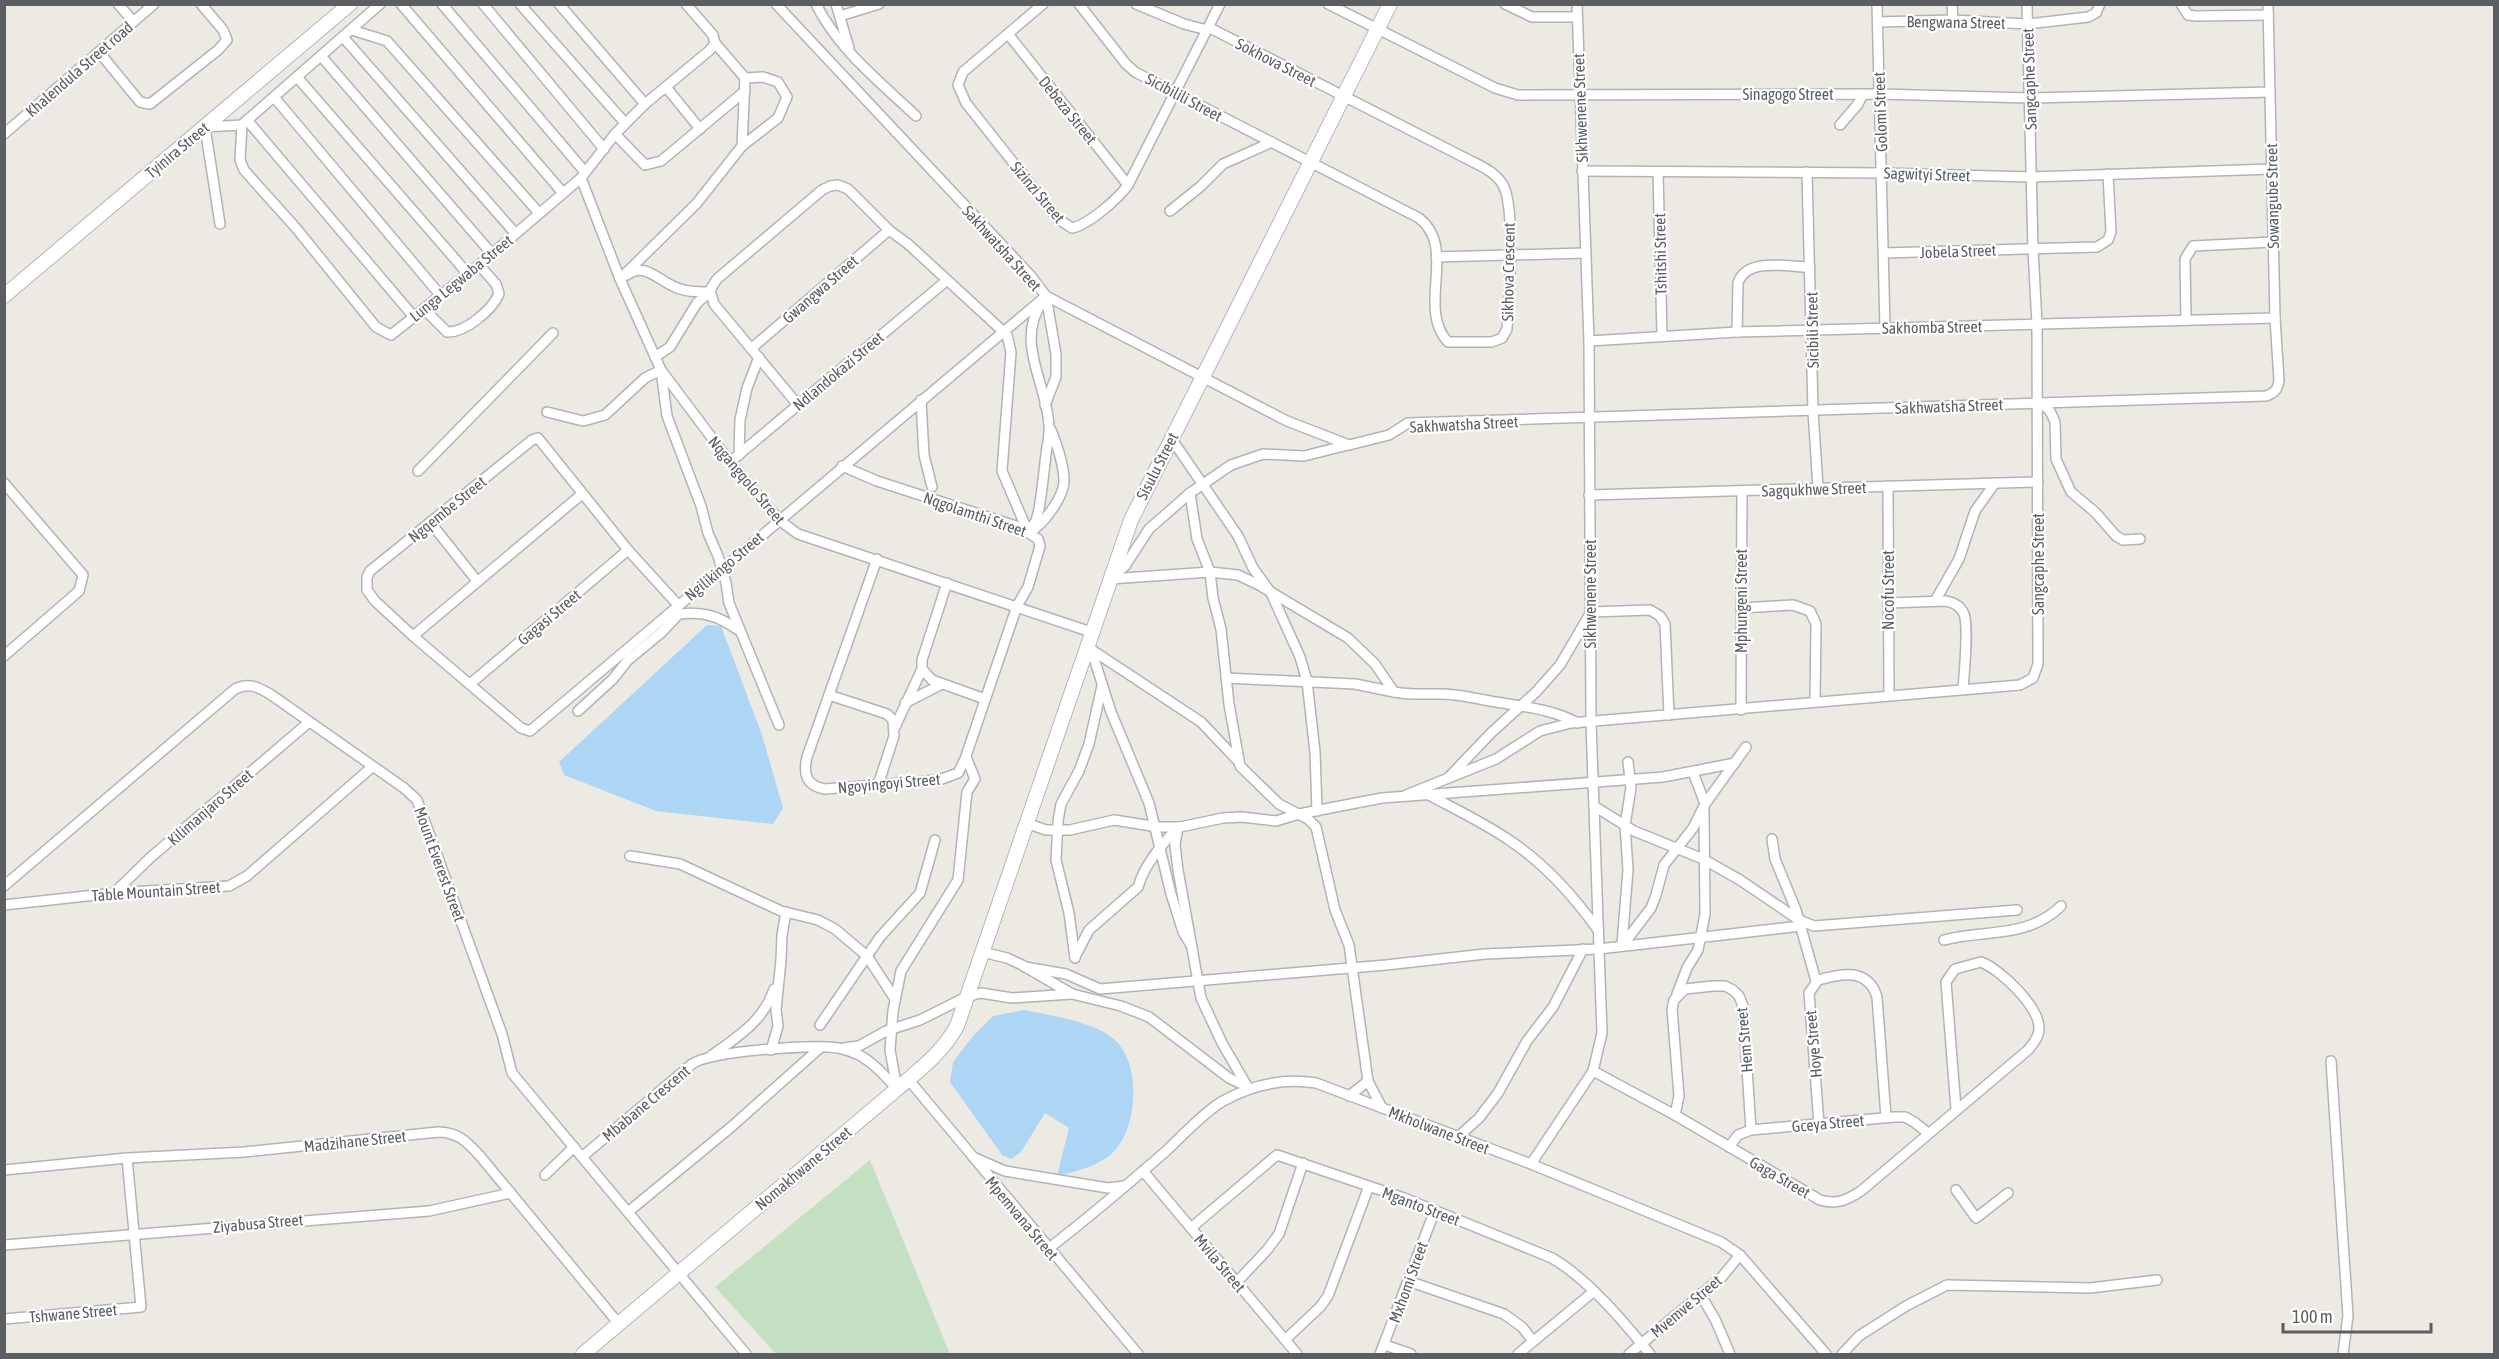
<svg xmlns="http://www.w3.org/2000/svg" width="2499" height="1359" font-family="'Asap Condensed',sans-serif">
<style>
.green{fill:#c4e0c3}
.water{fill:#acd6f3}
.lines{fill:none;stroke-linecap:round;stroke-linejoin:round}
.street-casing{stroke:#b1b4b7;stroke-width:12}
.secondary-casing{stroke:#b3b6b9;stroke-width:16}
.street{stroke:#fff;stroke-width:9}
.secondary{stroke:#fff;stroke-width:14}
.labels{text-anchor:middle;stroke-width:4.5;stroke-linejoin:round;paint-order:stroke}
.street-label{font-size:16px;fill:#5c5f62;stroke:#fff}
</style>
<rect width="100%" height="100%" fill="#eceae3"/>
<polygon class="green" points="870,1160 950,1354 776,1354 715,1287"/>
<g class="water">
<polygon points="707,625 721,626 762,735 783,808 773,824 656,811 564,775 559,762"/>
<path d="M1024,1010c25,5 72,12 91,30 26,24 23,85 0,110 -12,15 -40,22 -58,26l12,-48 -24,-15 -24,39 -10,7 -9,-4 -52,-73 3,-20 20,-26 20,-20z"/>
</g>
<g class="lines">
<g class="street-casing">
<g id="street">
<polyline points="118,4 133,21"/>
<polyline points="401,4 563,193"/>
<polyline points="442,4 585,172"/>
<polyline points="483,4 604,149"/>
<polyline points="520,4 625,123"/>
<polyline points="559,4 645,104"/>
<path d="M776,4l255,272 15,20 241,125 62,24 40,-10 19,-12 858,-27c9,-3 12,-7 13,-16l-4,-62 -7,-314"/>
<path d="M816,4c22,45 64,78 100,112"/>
<polyline points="836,4 849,48"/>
<path d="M1043,4l-80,68 -5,13 8,18 92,116 14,9c16,-3 46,-29 56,-43l92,-181"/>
<path d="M1079,4l47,60 9,8 284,146c39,30 -3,90 29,124h44l10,-4 5,-9c2,-30 9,-121 -4,-144 -7,-12 -18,-17 -30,-23l-265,-135"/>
<polyline points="1136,4 1184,24 1207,30"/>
<polyline points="1328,4 1495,88 1518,95 1879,94 2029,98 2270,92"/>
<polyline points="1505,4 1532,17 1577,17"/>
<polyline points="1877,4 1885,328"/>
<polyline points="1952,4 1953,20"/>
<polyline points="2181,4 2188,15 2196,16 2268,15"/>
<polyline points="840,16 879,4"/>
<polyline points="1878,22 1953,20 2027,24 2088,17 2096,13 2100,4"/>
<polyline points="352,30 387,41 539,213"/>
<polyline points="1008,34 1128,185"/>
<polyline points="343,37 515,233"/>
<polyline points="99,52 140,102 150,104 218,50 227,40 223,30 201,4"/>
<polyline points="321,56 492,254"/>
<polyline points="297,77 468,274"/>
<polyline points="666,87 700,129"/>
<polyline points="274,97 441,296"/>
<polyline points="247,120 414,317"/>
<polyline points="244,123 380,4"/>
<polyline points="1840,125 1858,104 1863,94"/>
<polyline points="4,134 154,4"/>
<polyline points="615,134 645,165 661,161 745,91"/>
<polyline points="742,146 778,118 787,97 778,82 763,77 745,78"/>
<polyline points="1582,171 1882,173 2032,177 2272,169"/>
<polyline points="1658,172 1662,336"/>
<polyline points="1807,172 1813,411 1818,487"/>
<polyline points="581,178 620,279 661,370 730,462 779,520 798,534 1091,632"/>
<polyline points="1170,211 1201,186 1223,164 1272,142"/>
<polyline points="220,224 205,127 242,125 240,160 244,170 296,228 376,327 391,335 479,265 581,178 615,134 645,104 710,50 715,43 713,35 686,4"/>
<polyline points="1884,253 2097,247 2108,240 2111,232 2108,174"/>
<polyline points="1436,257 1585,253"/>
<path d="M627,275c17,-13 30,4 46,11 11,6 25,6 37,6"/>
<polyline points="620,279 697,203 742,146 745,78 715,43"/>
<path d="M424,309l23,23c18,1 45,-22 52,-38l-3,-10 -17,-19"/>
<polyline points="2186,319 2185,259 2193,246 2273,242"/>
<path d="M1737,332l1,-49c8,-26 50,-16 72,-16"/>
<polyline points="1589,341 1737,332 2275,318"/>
<polyline points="752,348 889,230"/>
<polyline points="655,357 670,347 697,303 710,292"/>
<polyline points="921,400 924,455 932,487"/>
<polyline points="2041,403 2050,411 2055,422 2056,459 2071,492 2095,512 2116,536 2123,540 2140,539"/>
<polyline points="798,405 714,304 710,290 717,279 822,190 830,186 838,185 848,189 889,230 908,244 1007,335 1011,352 1002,471 1028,532"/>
<polyline points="1045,405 1056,377 1056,354 1046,296"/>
<polyline points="547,412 583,421 605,415 645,378 661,370 667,416 701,506 708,533 718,556 726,583 729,603 779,725"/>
<polyline points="1171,438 1238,536 1253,568 1271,593 1300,657 1307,681 1315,752 1317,811"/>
<polyline points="739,455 740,420 747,388 759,357"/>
<polyline points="730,462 946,281"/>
<path d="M842,466l35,15 142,46 19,12 2,7 -12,41 -11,19 -52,153 -7,14 -19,7 -114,9c-19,-3 -22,-15 -18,-32l70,-198"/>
<polyline points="418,471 553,333"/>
<polyline points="4,483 83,575 79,591 4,656"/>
<polyline points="1888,486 1889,695"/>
<polyline points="1190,493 1197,539 1210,572 1213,598 1221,629 1229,704 1240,766 1279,804 1308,819 1316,827 1335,910 1349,945 1368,1081 1382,1108"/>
<polyline points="1589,495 2038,482"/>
<polyline points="430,522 477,581"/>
<path d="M1031,531c13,-7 33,-35 33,-50 0,-16 -7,-36 -13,-51"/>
<path d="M1028,532l8,-11 3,-12c3,-18 5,-37 7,-55 1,-9 4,-19 3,-28 -2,-43 -35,-85 -6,-125"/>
<polyline points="1114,575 1125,566 1149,529 1190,493 1231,465 1263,454 1304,456 1348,445"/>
<path d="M1110,579l100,-7 28,3 21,10 89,53 27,26 19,28c16,3 30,2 46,2 19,0 38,5 56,8 29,5 56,7 82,21"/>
<polyline points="947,583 922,660 922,669 932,680 985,699"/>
<polyline points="1935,601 1959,559 1975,511 1995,483"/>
<path d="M1889,603l56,-2c8,1 15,4 19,13 5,13 0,60 -1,76"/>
<polyline points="678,605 628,550 538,438 532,440 370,571 367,577 367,590 375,601 413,636 521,728 530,731 1046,296"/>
<polyline points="1741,608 1793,605 1810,611 1816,624 1815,702"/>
<polyline points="413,636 582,494"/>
<polyline points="1092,650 1201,722 1239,762"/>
<polyline points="1092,652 1111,712 1149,803 1171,894 1183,932 1192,947"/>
<polyline points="1226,678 1355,684 1394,692"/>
<polyline points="470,684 628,550"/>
<polyline points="829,695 887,714 893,720 894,736 878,785"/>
<polyline points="905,703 942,684"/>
<polyline points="1741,710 1742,492"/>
<path d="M578,711l35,-32 15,-19 34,-28 17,-18c24,-3 40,2 59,16"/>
<polyline points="895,727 922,669"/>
<polyline points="1693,772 1705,804"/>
<polyline points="1449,777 1491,733 1536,692 1560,665 1591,612 1650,610 1660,616 1665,624 1669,715"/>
<polyline points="1406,795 1496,759 1540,731 1571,723 2020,685 2033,678 2038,664 2037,324 2033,249 2027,4"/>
<path d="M1429,795c26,14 53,27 77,43 36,23 67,57 92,92"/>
<polyline points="1594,806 1634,831 1703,859 1740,880 1799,920 1814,926 2017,910"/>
<polyline points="1026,823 1046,830 1070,830 1114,820 1158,827 1180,827 1223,818 1242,817 1276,821 1299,814 1382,798 1663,777 1735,763"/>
<polyline points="1178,827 1175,845 1178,870 1201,998 1222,1043 1247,1086"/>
<polyline points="1772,839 1775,859 1796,910 1816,981"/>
<polyline points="630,856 680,864 781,911 818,920 835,929 867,956 895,999"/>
<path d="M4,886l231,-197c13,-7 23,-2 35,5l134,94 13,12 85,234 10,39 234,281"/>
<polyline points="114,893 151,857 308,723"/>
<polyline points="4,905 114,893 229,886 247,876 372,767"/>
<path d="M1944,940c41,-11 83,-1 117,-34"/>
<polyline points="1622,944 1628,870 1625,825 1631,788 1628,762"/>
<polyline points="1622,946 1651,908 1656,895 1664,865 1693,828 1705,804 1746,747"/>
<polyline points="982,952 1007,958 1022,965 1072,994 1121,1006 1149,1017 1229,1078 1248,1087"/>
<path d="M1075,957l14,-27 49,-43c7,-24 24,-42 40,-60"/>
<polyline points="1075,958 1069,913 1056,860 1058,821 1061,804 1079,771 1089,744 1102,686"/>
<polyline points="1025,967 1066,974 1100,989 1386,965 1485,954 1599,949 1801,926"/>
<polyline points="1677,994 1687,968 1698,950 1705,914 1704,810"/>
<polyline points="820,1025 880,937 920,893 935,840"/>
<polyline points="844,1048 859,1046 886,1031 920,1020 966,997 981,993 1012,998 1072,994"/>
<polyline points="771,1050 778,1026 776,1010 781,960 782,935 786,912"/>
<path d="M711,1056c26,-19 53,-35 63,-67"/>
<polyline points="2331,1061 2348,1316 2343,1354"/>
<path d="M1593,1071l82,44 145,85c17,5 27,0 41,-9l167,-141c5,-6 11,-13 11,-21 1,-22 -39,-60 -58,-67l-26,7 -9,13 10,127"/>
<polyline points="908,1079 1138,1354"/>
<polyline points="897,1089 890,1050 893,1011 901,971 958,880 967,792 975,779 966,757"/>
<polyline points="1349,1096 1368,1081"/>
<polyline points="1675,1115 1679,1096 1672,1009 1674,1000 1685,989 1713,986 1725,986 1733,990 1739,996 1743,1006 1751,1130"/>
<path d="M1819,1124l-10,-131 9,-13c24,-7 50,-12 59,17l9,120"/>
<polyline points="1458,1137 1479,1118 1498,1093 1527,1041 1553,1007 1583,949"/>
<polyline points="1729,1147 1738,1135 1751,1130 1894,1117 1905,1117 1914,1122 1928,1133"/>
<path d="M582,1157l110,-93c19,-13 120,-20 146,-16 6,1 15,4 21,7 15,8 27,22 38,34"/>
<polyline points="973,1157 1005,1171 1108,1188 1125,1186"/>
<polyline points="1531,1164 1593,1071 1602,1033 1591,723 1589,341 1577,4"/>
<path d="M4,1170l123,-12 117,-6 194,-20c20,0 29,10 42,24l139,168"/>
<polyline points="1143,1171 1297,1354"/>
<polyline points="545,1175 574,1147"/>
<polyline points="1956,1190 1976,1218 2008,1193"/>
<polyline points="628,1212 730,1128 821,1047"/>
<path d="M1191,1228l86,-73 127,43 148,60c36,21 72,64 98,96"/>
<polyline points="4,1245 429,1211 511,1193"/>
<path d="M1048,1249c40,-31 79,-64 117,-97 17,-16 39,-40 58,-51 29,-16 61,-23 93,-18l215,81 190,78 19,13 86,99"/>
<polyline points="1408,1281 1504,1314 1522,1327 1533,1341"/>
<polyline points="1236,1283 1267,1250 1279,1234 1303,1163"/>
<polyline points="1700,1294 1715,1319 1730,1354"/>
<polyline points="4,1319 141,1307 127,1158"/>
<polyline points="1285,1340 1320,1307 1328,1296 1369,1186"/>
<polyline points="1385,1345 1411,1354"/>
<polyline points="1380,1354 1435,1210"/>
<polyline points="1518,1354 1593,1292"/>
<polyline points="1629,1354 1721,1278 1740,1255"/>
<polyline points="1842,1354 1859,1336 1906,1306 1947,1285 2090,1288 2157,1280"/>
</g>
</g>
<g class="secondary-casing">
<g id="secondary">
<polyline points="4,296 350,4"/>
<path d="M583,1354l314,-265c22,-19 46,-37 60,-63l174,-506 259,-516"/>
</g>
</g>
<use href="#street" class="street"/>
<use href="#secondary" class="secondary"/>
</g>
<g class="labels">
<g class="street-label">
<text transform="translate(1956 22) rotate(1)" y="6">Bengwana Street</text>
<text transform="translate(1276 62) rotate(27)" y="6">Sokhova Street</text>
<text transform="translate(79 69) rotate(-41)" y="6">Khalendula Street road</text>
<text transform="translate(2029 79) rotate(-92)" y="6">Sangcaphe Street</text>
<text x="1788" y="100">Sinagogo Street</text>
<text transform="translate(1184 97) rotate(28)" y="6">Sicibilili Street</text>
<text transform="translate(1580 108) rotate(-92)" y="6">Sikhwenene Street</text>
<text transform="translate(1068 110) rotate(51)" y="6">Debeza Street</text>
<text transform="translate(1880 112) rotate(-92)" y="6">Golomi Street</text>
<text transform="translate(177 150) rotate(-40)" y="6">Tyinira Street</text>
<text transform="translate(1927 174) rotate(2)" y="6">Sagwityi Street</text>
<text transform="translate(1038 192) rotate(50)" y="6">Sizinzi Street</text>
<text transform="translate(2272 196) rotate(-91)" y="6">Sowangube Street</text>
<text transform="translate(1002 248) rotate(48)" y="6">Sakhwatsha Street</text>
<text transform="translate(1958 251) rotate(-2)" y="6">Jobela Street</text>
<text transform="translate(1660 254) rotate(-91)" y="6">Tshitshi Street</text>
<text transform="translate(1508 272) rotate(-89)" y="6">Sikhova Crescent</text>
<text transform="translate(461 278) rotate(-39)" y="6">Lunga Legwaba Street</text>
<text transform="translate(820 289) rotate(-41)" y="6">Gwangwa Street</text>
<text transform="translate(1932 327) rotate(-1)" y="6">Sakhomba Street</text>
<text transform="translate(1812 330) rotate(-91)" y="6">Sicibili Street</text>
<text transform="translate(838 371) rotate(-40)" y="6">Ndlandokazi Street</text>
<text transform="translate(1949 406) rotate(-2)" y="6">Sakhwatsha Street</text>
<text transform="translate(1464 424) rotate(-3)" y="6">Sakhwatsha Street</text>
<text transform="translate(1157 466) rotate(-63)" y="6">Sisulu Street</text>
<text transform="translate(747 480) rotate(50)" y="6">Nqgangqolo Street</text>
<text transform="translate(1814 489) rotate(-2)" y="6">Sagqukhwe Street</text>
<text transform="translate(447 509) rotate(-39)" y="6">Ngqembe Street</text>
<text transform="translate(975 514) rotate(19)" y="6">Nqgolamthi Street</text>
<text transform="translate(2038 564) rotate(-90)" y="6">Sangcaphe Street</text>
<text transform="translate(724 566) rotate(-40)" y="6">Ngilikingo Street</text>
<text transform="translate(1888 590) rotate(-90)" y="6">Nocofu Street</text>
<text transform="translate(1590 594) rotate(-90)" y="6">Sikhwenene Street</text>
<text transform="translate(1741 601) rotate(-90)" y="6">Mphungeni Street</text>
<text transform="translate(549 617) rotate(-40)" y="6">Gagasi Street</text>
<text transform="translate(889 783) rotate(-5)" y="6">Ngoyingoyi Street</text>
<text transform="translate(210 807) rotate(-41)" y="6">Kilimanjaro Street</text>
<text transform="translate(440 864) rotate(70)" y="6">Mount Everest Street</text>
<text transform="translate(156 891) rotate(-4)" y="6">Table Mountain Street</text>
<text transform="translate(1744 1040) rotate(-95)" y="6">Hem Street</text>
<text transform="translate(1813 1044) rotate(-95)" y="6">Hoye Street</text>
<text transform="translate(646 1103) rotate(-40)" y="6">Mbabane Crescent</text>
<text transform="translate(1828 1123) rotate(-5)" y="6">Gceya Street</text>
<text transform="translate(1439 1130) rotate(21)" y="6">Mkholwane Street</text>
<text transform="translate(355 1141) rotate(-6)" y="6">Madzihane Street</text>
<text transform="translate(803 1168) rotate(-40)" y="6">Nomakhwane Street</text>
<text transform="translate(1780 1177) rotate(30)" y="6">Gaga Street</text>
<text transform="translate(1421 1206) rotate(21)" y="6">Mganto Street</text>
<text transform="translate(1022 1218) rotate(50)" y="6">Mpemvana Street</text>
<text transform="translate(258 1223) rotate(-5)" y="6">Ziyabusa Street</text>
<text transform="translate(1220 1263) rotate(50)" y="6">Mvila Street</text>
<text transform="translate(1408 1282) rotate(-70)" y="6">Mxhomi Street</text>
<text transform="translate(1686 1306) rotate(-40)" y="6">Mvemve Street</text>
<text transform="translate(73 1313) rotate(-5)" y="6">Tshwane Street</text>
</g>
</g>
<rect width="2499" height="1359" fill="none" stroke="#5c5f62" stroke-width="12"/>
<path d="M2283 1323v9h148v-9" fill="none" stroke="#5c5f62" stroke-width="3"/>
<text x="2292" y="1323" font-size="18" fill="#5c5f62" stroke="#ffffff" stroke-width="4.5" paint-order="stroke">100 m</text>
</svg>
